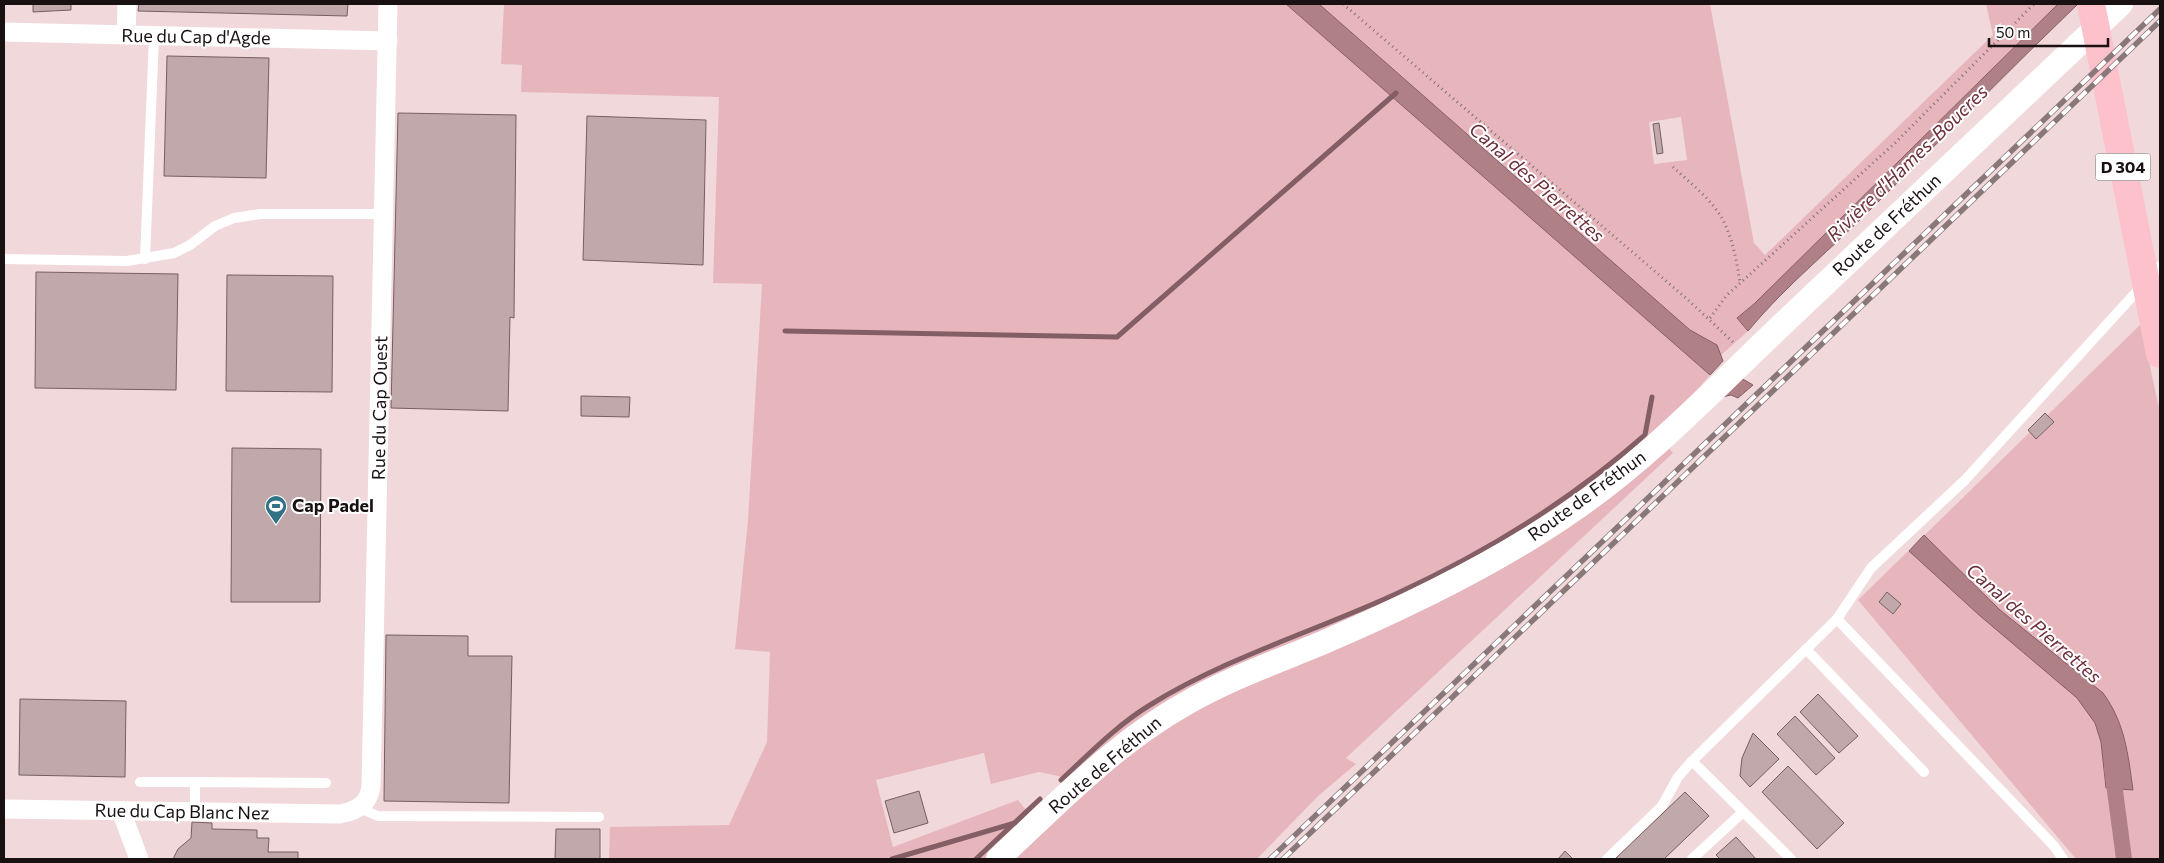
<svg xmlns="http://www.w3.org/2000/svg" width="2164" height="863" font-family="Commissioner,sans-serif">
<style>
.green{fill:#e7b6bc;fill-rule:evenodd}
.water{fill:#b08087;stroke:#835e64}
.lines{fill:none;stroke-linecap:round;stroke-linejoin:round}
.stream{stroke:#835e64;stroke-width:5}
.canal{stroke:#b08087;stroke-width:16}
.building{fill:#c1a8ab;stroke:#755f62}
.path{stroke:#817072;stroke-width:3;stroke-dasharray:1 4;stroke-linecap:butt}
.service{stroke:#fff;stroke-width:10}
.minor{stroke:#fff;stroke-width:19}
.tertiary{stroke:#fff;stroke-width:24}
.primary{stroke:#fdc1cb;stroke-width:28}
.rail-casing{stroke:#89787a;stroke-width:5.5}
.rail{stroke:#fff;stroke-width:4;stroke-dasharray:11;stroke-linecap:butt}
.labels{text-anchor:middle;stroke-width:4;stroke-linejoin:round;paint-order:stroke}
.shield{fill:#fff;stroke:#5e5858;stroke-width:1}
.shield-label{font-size:16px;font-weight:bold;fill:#191011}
.street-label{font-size:18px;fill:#191011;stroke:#fff}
.poi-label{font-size:18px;font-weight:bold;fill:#191011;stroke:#fff;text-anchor:start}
.water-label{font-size:19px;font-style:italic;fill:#6c2e3a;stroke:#fff}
</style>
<rect width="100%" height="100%" fill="#f1d8db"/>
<g class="green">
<path d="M504,4h782l424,371 -52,60 15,18 -327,305 10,6 -38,32 -61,63h-648l1,-32 119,-2 38,-83 3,-90 -35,-3 13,-129 14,-236 -49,-1 6,-186 -198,-5 1,-27 -21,-1zM984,753l7,31 48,-12 33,7 -42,36 -12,-15 -125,47 -17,-67z"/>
<path d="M1319,4h391l44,239 11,12 228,-220 -7,-31h72l-304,300 -17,14 11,13 -28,25 -3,-11 -27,-15zM1681,117l6,43 -33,4 -5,-42z"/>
<polygon points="2141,324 2160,413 2160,859 2076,859 1858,600"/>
</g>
<g class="water">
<polygon points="1286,4 1319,4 1690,330 1717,345 1723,361 1710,375"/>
<path d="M2058,4h20c-69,66 -135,134 -203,201 -42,43 -89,80 -127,126l-11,-13 17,-14z"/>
<polygon points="1741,378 1753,385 1738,398 1731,395 1722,397"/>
<path d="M1924,535l76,75 103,83c22,30 25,61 30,97l-27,-2 -5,-46 -6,-19 -18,-25 -98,-83 -70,-64z"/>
</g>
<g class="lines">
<g class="stream">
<polyline points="785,331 1117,337 1396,93"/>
<path d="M1061,780c28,-26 56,-55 89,-75 77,-48 166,-74 248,-112 89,-41 173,-93 247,-158l7,-38"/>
<polyline points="892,859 1015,823"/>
<polyline points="976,859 1040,799"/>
</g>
<polyline class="canal" points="2112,768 2124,859"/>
</g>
<g class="building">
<polygon points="33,4 71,4 71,10 33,12"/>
<polygon points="139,4 348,4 347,16 138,11"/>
<polygon points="167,56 269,58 266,178 164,176"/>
<polygon points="398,113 516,115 514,318 510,317 508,411 391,408"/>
<polygon points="587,116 706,120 703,265 583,260"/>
<polygon points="1659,123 1663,153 1657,154 1653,124"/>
<polygon points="36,272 178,274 176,390 35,388"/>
<polygon points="227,275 333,276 332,392 226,391"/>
<polygon points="581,396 630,397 629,417 581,416"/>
<polygon points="2045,413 2054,422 2036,439 2028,430"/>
<polygon points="232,448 321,449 320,602 231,602"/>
<polygon points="1887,592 1901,604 1893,614 1879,602"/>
<polygon points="386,635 468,636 468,656 512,656 509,803 384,801"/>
<polygon points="1818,694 1858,736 1839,753 1800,712"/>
<polygon points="20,699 126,701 125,777 19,775"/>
<polygon points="1795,716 1835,758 1816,775 1777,734"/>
<polygon points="1753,733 1779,759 1750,787 1740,776 1742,758"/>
<polygon points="1788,766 1844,823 1817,849 1762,792"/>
<polygon points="919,791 928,823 894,833 885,801"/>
<polygon points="1685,792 1709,816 1664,859 1615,859"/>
<polygon points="192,822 212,823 212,829 257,830 257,838 269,838 268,852 298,852 298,859 173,859 178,849 191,838"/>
<polygon points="556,829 600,829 600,859 555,859"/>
<polygon points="1736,837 1756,859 1720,859 1716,855"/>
<polygon points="1565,851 1573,859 1558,859"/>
</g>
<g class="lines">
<g class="path">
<polyline points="1343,4 1686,298 1735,344"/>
<path d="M1673,167c17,16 40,33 51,55 9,19 13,40 16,61"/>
<polyline points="1710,318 1727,295 1895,143 2034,4"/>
</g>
<g class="service">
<polyline points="4,259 127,261 174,253 190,245 215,226 234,218 260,214 384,214"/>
<polyline points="145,259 154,36"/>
<polyline points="1806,649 1924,772"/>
<polyline points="1692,761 1791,859"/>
<polyline points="140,782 195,782"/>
<polyline points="359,808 378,816 599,817"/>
<polyline points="195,812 195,782 326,783"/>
<polyline points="1607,859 1662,806 1678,777 1692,761 1837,619"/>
<polyline points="1692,859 1743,812"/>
<polyline points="2063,859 2054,846 1837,619 1871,568 1965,480 2160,266"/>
</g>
<g class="minor">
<polyline points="4,32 388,41"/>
<polyline points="126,35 127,4"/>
<path d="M4,809l336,5c17,-3 29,-10 31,-28l17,-782"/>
<polyline points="121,811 139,859"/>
</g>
<path class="tertiary" d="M998,859c59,-55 116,-115 187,-155 43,-25 91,-42 137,-61 84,-36 172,-78 247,-130 81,-55 148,-127 219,-194 111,-105 222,-210 333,-315"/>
<polyline class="primary" points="2091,4 2160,354"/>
<g class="rail-casing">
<g id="rail">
<polyline points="1270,859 2160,9"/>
<polyline points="1283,859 2160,21"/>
</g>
</g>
<use href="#rail" class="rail"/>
</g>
<defs>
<g id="stadium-pin" transform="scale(1.125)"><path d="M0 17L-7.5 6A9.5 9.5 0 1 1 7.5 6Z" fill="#317285" stroke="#fff"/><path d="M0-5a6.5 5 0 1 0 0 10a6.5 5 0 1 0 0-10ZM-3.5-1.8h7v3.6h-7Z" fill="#fff"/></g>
</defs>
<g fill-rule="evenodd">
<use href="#stadium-pin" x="276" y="506"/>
</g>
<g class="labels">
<rect class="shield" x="2095.5" y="153.5" width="55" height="27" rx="4"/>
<g class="shield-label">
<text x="2123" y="173">D 304</text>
</g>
<g class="street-label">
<text transform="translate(196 37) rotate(1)" y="6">Rue du Cap d'Agde</text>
<text transform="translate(1887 225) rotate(-43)" y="6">Route de Fréthun</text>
<text transform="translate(380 408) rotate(-89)" y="6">Rue du Cap Ouest</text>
<text transform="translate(1587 496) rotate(-36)" y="6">Route de Fréthun</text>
<text transform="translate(1105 765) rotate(-40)" y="6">Route de Fréthun</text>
<text transform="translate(182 812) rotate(1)" y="6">Rue du Cap Blanc Nez</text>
</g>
<g class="poi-label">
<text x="292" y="512">Cap Padel</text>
</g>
<g class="water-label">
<text transform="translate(1907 163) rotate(-44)" y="7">Rivière d'Hames-Boucres</text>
<text transform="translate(1537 182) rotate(41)" y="7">Canal des Pierrettes</text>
<text transform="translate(2034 623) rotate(41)" y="7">Canal des Pierrettes</text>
</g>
</g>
<rect width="2164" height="863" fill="none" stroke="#191011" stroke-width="10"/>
<path d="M1989 38v8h119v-8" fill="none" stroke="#191011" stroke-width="2.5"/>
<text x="1996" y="38" font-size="15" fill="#191011" stroke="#ffffff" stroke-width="4" paint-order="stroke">50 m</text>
</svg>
